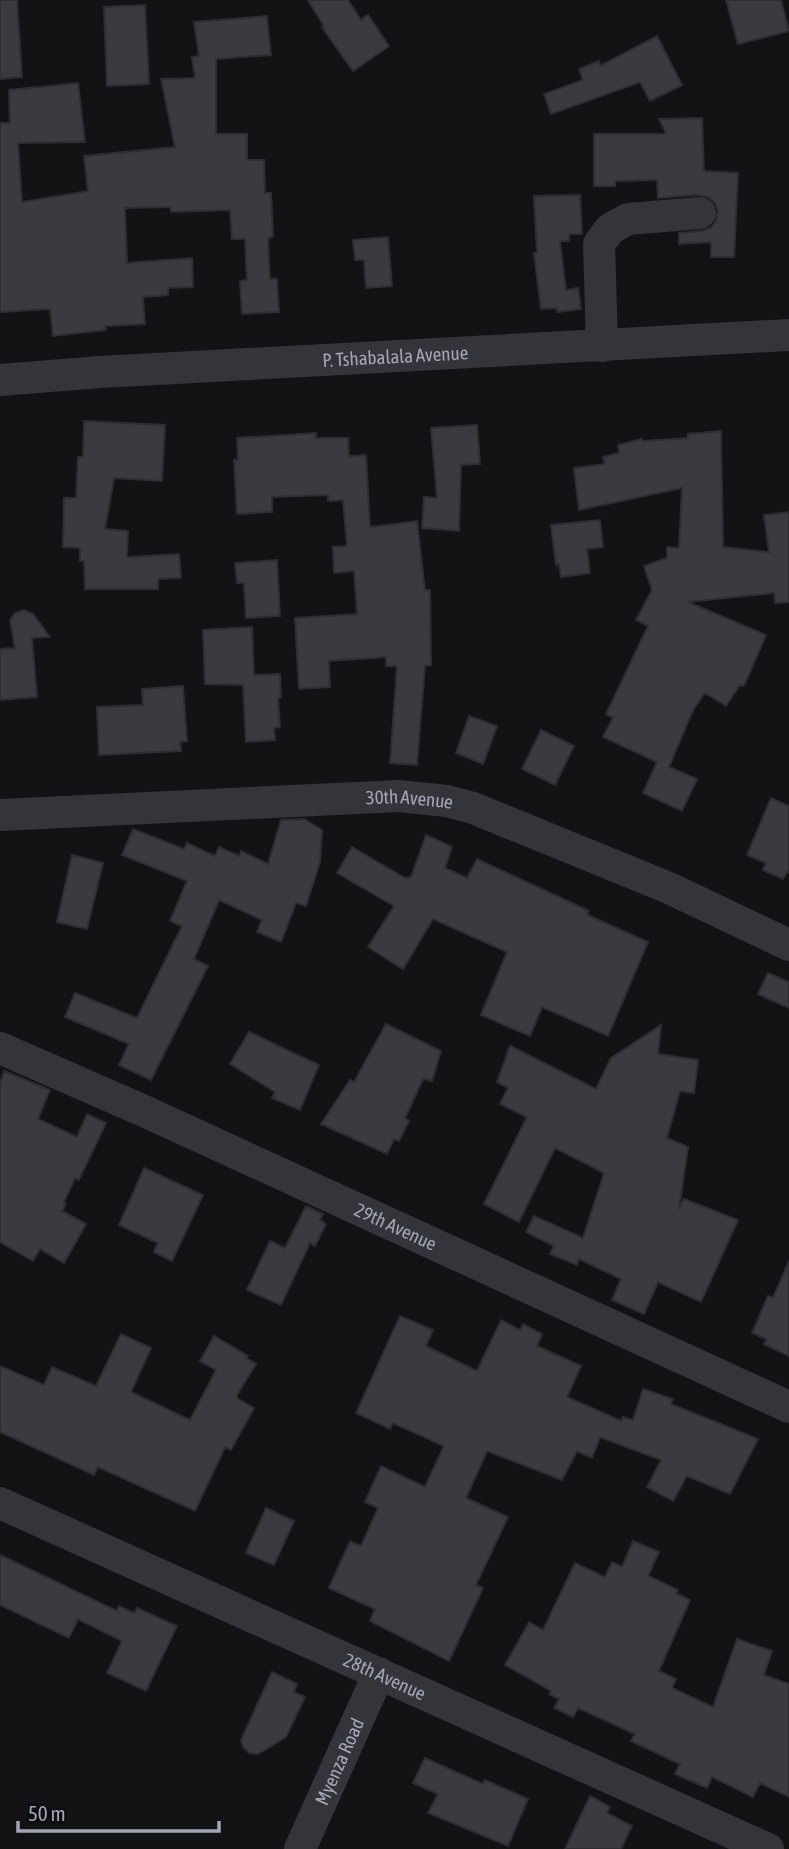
<svg xmlns="http://www.w3.org/2000/svg" width="789" height="1849" font-family="'Asap Condensed',sans-serif">
<style>
.building{fill:#3b3a40;stroke:#2e2d31;stroke-width:2}
.lines{fill:none;stroke-linecap:round;stroke-linejoin:round}
.minor{stroke:#34343a;stroke-width:32}
.labels{text-anchor:middle;stroke-width:6;stroke-linejoin:round;paint-order:stroke}
.street-label{font-size:19px;fill:#a3a6b7;stroke:#0e0e10}
</style>
<rect width="100%" height="100%" fill="#131315"/>
<g class="building">
<polygon points="0,0 17,0 22,77 0,79"/>
<polygon points="308,0 348,0 361,20 368,15 389,46 353,71 322,27 324,26"/>
<polygon points="726,0 781,0 789,31 738,44"/>
<polygon points="145,5 149,84 107,86 104,7"/>
<polygon points="267,16 271,55 216,59 216,134 247,134 247,160 264,160 265,193 271,193 273,237 268,238 270,279 277,279 279,312 242,314 240,281 247,280 245,239 232,239 230,210 171,212 171,207 125,208 127,263 192,258 193,287 168,288 168,295 143,297 145,324 105,326 106,330 53,336 50,309 0,312 0,123 10,123 9,90 78,83 85,142 18,143 22,202 88,191 84,156 175,147 161,79 195,78 192,57 199,56 194,22"/>
<polygon points="657,36 682,85 650,101 640,82 551,114 544,94 583,80 579,69 599,61 600,66"/>
<polygon points="702,118 704,171 738,173 734,257 711,257 711,242 679,244 679,233 702,231 711,228 716,221 718,211 715,203 708,197 698,195 658,198 657,180 615,181 615,186 594,186 594,134 666,134 659,119"/>
<polygon points="580,195 582,234 569,234 569,241 560,241 566,290 578,288 581,309 557,312 557,308 541,309 534,253 537,253 534,196"/>
<polygon points="388,237 392,286 366,288 364,260 355,260 353,240"/>
<polygon points="84,421 165,425 162,481 114,478 105,529 128,531 127,557 179,554 181,578 158,579 158,589 85,589 84,561 80,561 80,548 63,547 64,498 76,498 78,457 83,457"/>
<polygon points="477,425 480,464 461,465 459,531 422,528 424,497 437,498 431,428"/>
<polygon points="721,431 723,547 769,552 764,515 789,512 789,602 775,603 774,593 688,602 766,635 744,686 740,685 726,706 705,693 693,710 669,767 697,779 682,811 643,793 657,762 603,737 613,718 606,714 648,626 636,620 652,590 644,566 667,558 667,547 679,548 682,488 579,510 574,468 605,464 603,457 619,453 618,445 642,439 643,441 688,438 688,434"/>
<polygon points="316,433 316,438 348,438 349,456 366,455 370,527 417,521 425,590 430,590 431,665 425,666 417,765 390,763 397,666 386,666 386,657 329,661 330,687 299,689 295,618 357,614 354,571 334,573 333,547 347,546 343,500 328,501 328,495 272,497 272,512 237,514 234,460 238,460 237,438"/>
<polygon points="600,520 603,547 587,549 590,573 561,577 559,564 556,565 551,525"/>
<polygon points="277,560 280,616 246,618 244,583 237,583 235,563"/>
<polygon points="24,610 33,614 50,637 32,638 37,697 0,700 0,649 15,648 10,620 15,613"/>
<polygon points="252,627 254,675 280,674 281,697 278,698 280,727 274,728 275,740 246,742 243,685 205,684 203,630"/>
<polygon points="183,686 187,741 180,742 181,751 99,755 97,707 143,705 142,689"/>
<polygon points="469,716 497,726 483,764 456,753"/>
<polygon points="541,730 574,746 555,785 522,769"/>
<polygon points="771,798 789,806 789,873 787,872 783,879 763,870 766,863 747,855"/>
<polygon points="304,819 322,830 320,862 306,906 296,903 281,942 257,932 262,920 219,900 194,959 208,966 151,1080 119,1065 129,1044 65,1017 75,993 137,1018 182,926 170,921 187,881 122,855 133,829 184,849 187,843 215,856 219,847 239,856 241,851 268,864 281,820"/>
<polygon points="426,835 452,847 445,868 467,878 477,859 589,911 587,914 592,917 648,942 608,1036 542,1007 530,1036 481,1015 507,952 433,919 403,969 368,947 394,906 337,873 352,847 405,878 411,877"/>
<polygon points="72,855 103,863 87,929 57,922"/>
<polygon points="768,973 789,982 789,1008 758,994"/>
<polygon points="386,1024 441,1051 432,1081 423,1079 405,1118 409,1121 399,1141 394,1139 387,1154 321,1124 350,1080 354,1082"/>
<polygon points="661,1025 658,1054 698,1060 694,1093 680,1091 667,1138 688,1147 679,1209 684,1199 738,1220 701,1302 658,1282 644,1314 612,1300 621,1279 579,1259 577,1265 550,1254 554,1246 526,1232 534,1216 583,1238 604,1173 555,1148 519,1222 484,1204 527,1117 500,1104 508,1088 497,1082 510,1046 596,1089 611,1058"/>
<polygon points="249,1032 319,1065 300,1110 272,1098 275,1092 230,1064"/>
<polygon points="4,1071 50,1090 38,1119 77,1137 87,1114 106,1123 79,1180 75,1178 64,1202 66,1204 62,1211 86,1224 64,1263 40,1249 33,1261 0,1242 0,1083"/>
<polygon points="144,1168 203,1195 172,1261 154,1252 158,1243 119,1225"/>
<polygon points="306,1206 323,1214 320,1220 326,1224 315,1246 310,1243 281,1305 247,1290 270,1241 285,1248"/>
<polygon points="789,1261 789,1356 764,1344 767,1339 752,1333 768,1296 773,1298"/>
<polygon points="400,1316 433,1330 426,1346 477,1371 501,1320 520,1330 523,1324 542,1334 537,1346 581,1366 567,1397 621,1421 623,1417 633,1420 643,1389 673,1399 671,1404 758,1439 730,1494 687,1476 673,1501 647,1487 661,1460 600,1437 592,1458 577,1451 562,1480 487,1451 466,1498 508,1517 476,1585 483,1588 449,1661 370,1621 375,1609 329,1588 350,1541 361,1546 378,1508 365,1502 381,1466 425,1487 444,1446 393,1423 390,1429 356,1413"/>
<polygon points="121,1334 151,1348 131,1392 190,1420 216,1370 200,1361 214,1336 248,1356 246,1358 256,1364 237,1395 237,1398 254,1408 231,1450 225,1447 195,1511 98,1467 94,1475 0,1432 0,1366 44,1385 52,1367 96,1386"/>
<polygon points="266,1508 294,1521 274,1565 246,1553"/>
<polygon points="633,1541 659,1552 648,1576 678,1590 676,1593 690,1600 659,1671 676,1679 672,1688 713,1707 737,1639 772,1651 764,1675 789,1684 789,1797 760,1783 753,1797 712,1777 707,1788 675,1774 680,1764 631,1741 635,1734 578,1708 573,1717 554,1708 559,1699 549,1694 551,1691 505,1665 529,1622 543,1630 575,1563 605,1577 612,1562 622,1567"/>
<polygon points="0,1555 117,1611 119,1606 134,1613 137,1608 177,1626 146,1691 107,1673 122,1641 78,1619 69,1638 0,1605"/>
<polygon points="272,1672 297,1684 294,1692 305,1697 286,1737 258,1754 249,1753 243,1747 241,1740"/>
<polygon points="425,1758 483,1784 485,1780 528,1799 508,1846 428,1813 438,1794 413,1783"/>
<polygon points="590,1796 610,1807 607,1813 632,1826 621,1849 565,1849"/>
</g>
<g class="lines">
<g class="minor">
<polyline points="602,346 599,244 610,229 628,219 700,213"/>
<path id="s1" d="M0,380l100,-8 689,-37"/>
<path id="s2" d="M0,815l398,-19 49,5 26,7 196,80 120,57"/>
<path id="s3" d="M0,1048l144,63 645,296"/>
<path id="s4" d="M0,1503l768,346"/>
<path id="s5" d="M300,1849l79,-176"/>
</g>
</g>
<g class="labels">
<g class="street-label">
<text dy="7" stroke="none"><textPath href="#s1" startOffset="396">P. Tshabalala Avenue</textPath></text>
<text dy="7" stroke="none"><textPath href="#s2" startOffset="410">30th Avenue</textPath></text>
<text dy="7" stroke="none"><textPath href="#s3" startOffset="434">29th Avenue</textPath></text>
<text dy="7" stroke="none"><textPath href="#s4" startOffset="422">28th Avenue</textPath></text>
<text dy="7" stroke="none"><textPath href="#s5" startOffset="96">Myenza Road</textPath></text>
</g>
</g>
<path d="M18 1821v10h201v-10" fill="none" stroke="#a3a6b7" stroke-width="3.5"/>
<text x="28" y="1821" font-size="21" fill="#a3a6b7" stroke="#0e0e10" stroke-width="5" paint-order="stroke">50 m</text>
</svg>
